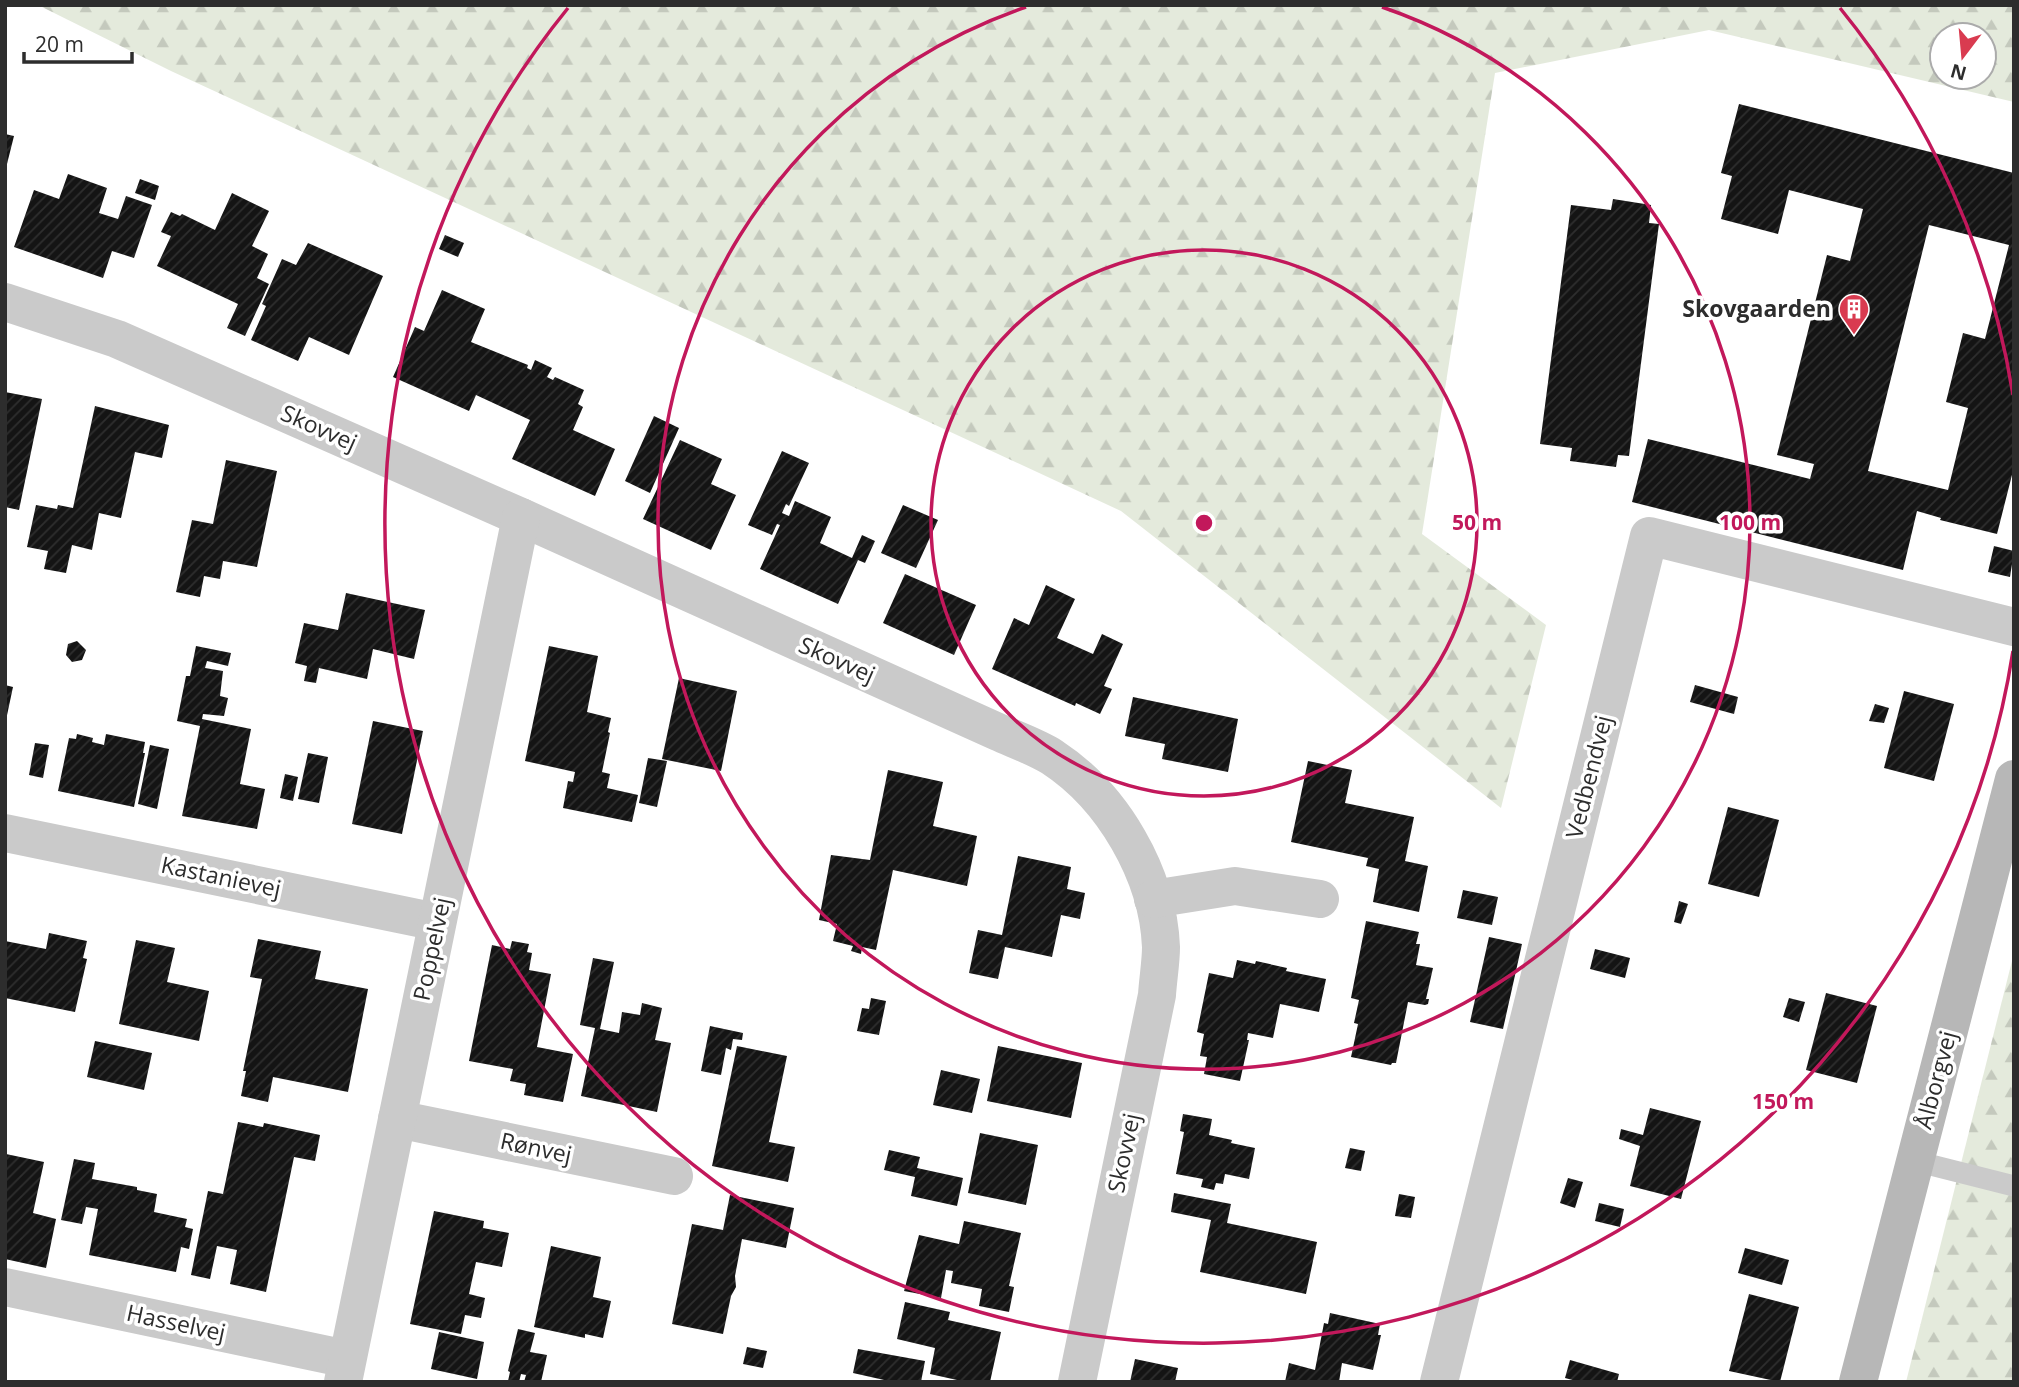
<svg xmlns="http://www.w3.org/2000/svg" width="2019" height="1387" font-family="'Open Sans',sans-serif">
<style>
.forest{fill:url(#forest-firs);fill-rule:evenodd}
.building{fill:url(#building-hatch);fill-rule:evenodd}
.lines{fill:none;stroke-linecap:round;stroke-linejoin:round}
.service{stroke:#cacaca;stroke-width:21}
.minor{stroke:#cacaca;stroke-width:38}
.secondary{stroke:#b7b7b7;stroke-width:38}
.ring{fill:none;stroke:#c2185b;stroke-width:3.5}
.labels{text-anchor:middle;stroke-width:7;stroke-linejoin:round;paint-order:stroke}
.poi-label{font-size:23px;font-weight:bold;fill:#2d2d2d;stroke:#fff;text-anchor:end}
.street-label{font-size:23px;fill:#2d2d2d;stroke:#fff}
.centre{fill:#c2185b;stroke:#fff;stroke-width:3.5}
.ring-label{font-size:21px;text-anchor:middle;font-weight:bold;fill:#c2185b;stroke:#fff;stroke-width:7;stroke-linejoin:round;paint-order:stroke}
</style>
<defs>
<pattern id="forest-firs" width="22" height="20" patternUnits="userSpaceOnUse" patternTransform="scale(1.75)"><rect width="22" height="20" fill="#e4eadc"/><path d="M5 1l3.5 6h-7zM16 11l3.5 6h-7z" fill="#c4c9bd"/></pattern>
<pattern id="building-hatch" width="6" height="6" patternUnits="userSpaceOnUse" patternTransform="scale(1.75)"><rect width="6" height="6" fill="#141414"/><path d="M-1 1l2-2M0 6l6-6M5 7l2-2" fill="none" stroke="#2e2e2e"/></pattern>
</defs>
<rect width="100%" height="100%" fill="#fff"/>
<g class="forest">
<path d="M38,5h1976v97l-305,-72 -214,43 -73,461 124,91 -45,183 -380,-297 -950,-440zM1942,35h42v42h-42z"/>
<polygon points="2014,953 2014,1382 1906,1382"/>
</g>
<g class="building">
<path d="M1739,104l275,69v294l-17,67 -57,-14 1,-2 -24,-7 -14,59 -271,-68 16,-63 162,40 4,-15 -37,-9 50,-200 23,6 13,-52 -74,-19 -11,44 -57,-15 11,-43 -11,-3zM1929,225l80,20 -24,94 -22,-6 -17,69 22,6 -20,82 -80,-19z"/>
<polygon points="5,134 14,136 6,168 5,168"/>
<polygon points="68,174 107,188 99,213 118,219 126,196 152,205 134,258 112,251 103,278 14,247 34,190 59,199"/>
<polygon points="140,179 159,186 155,200 135,193"/>
<polygon points="232,193 269,211 252,246 268,254 257,278 269,284 245,336 227,328 238,304 157,266 171,236 161,232 171,212 180,216 182,214 215,230"/>
<polygon points="1613,199 1651,205 1649,223 1659,224 1629,456 1618,455 1616,467 1570,461 1572,448 1540,444 1571,205 1611,210"/>
<polygon points="445,235 464,243 458,257 439,249"/>
<polygon points="308,243 383,276 349,355 309,337 298,361 251,340 266,306 262,304 282,259 296,265"/>
<polygon points="442,290 485,309 471,342 528,365 527,368 531,370 535,360 552,368 547,377 553,380 555,377 584,390 578,404 583,407 573,430 615,449 595,496 512,459 530,420 476,395 469,411 393,377 415,327 424,331"/>
<polygon points="5,392 42,399 19,510 5,507"/>
<polygon points="95,406 169,425 162,458 135,452 121,518 99,513 92,550 72,545 66,573 44,569 48,551 27,547 36,505 57,509 58,505 73,508"/>
<polygon points="654,416 679,428 650,493 625,481"/>
<polygon points="680,440 722,459 711,484 736,495 711,550 643,519"/>
<polygon points="782,451 809,463 789,506 786,504 782,513 789,516 795,501 831,517 820,543 852,558 862,535 875,541 865,563 858,560 838,604 760,569 780,525 777,524 772,535 748,525"/>
<polygon points="226,460 277,471 257,567 223,561 220,579 204,576 200,597 176,592 192,520 213,524"/>
<polygon points="903,505 938,520 916,568 881,553"/>
<polygon points="1994,546 2014,551 2010,577 1988,572"/>
<polygon points="905,574 976,605 954,655 883,623"/>
<polygon points="1046,585 1075,599 1057,638 1093,654 1102,634 1123,644 1104,686 1112,689 1100,714 1076,703 1075,706 992,669 1014,618 1029,625"/>
<polygon points="346,593 425,610 414,659 373,649 367,679 319,668 316,683 304,681 307,666 295,663 304,623 338,630"/>
<polygon points="77,641 86,650 82,660 72,662 66,655 68,644"/>
<polygon points="196,646 231,653 228,666 207,661 205,668 223,671 220,696 228,698 224,716 203,714 202,719 251,729 240,784 265,789 257,829 182,816 200,726 177,721 186,676 190,676"/>
<polygon points="549,646 598,656 587,712 611,718 608,732 610,733 602,772 610,774 607,788 638,795 632,822 563,808 568,781 573,782 575,772 525,761"/>
<polygon points="679,678 737,691 721,771 662,759"/>
<polygon points="5,685 13,687 6,720 5,720"/>
<polygon points="1695,685 1738,697 1734,714 1690,702"/>
<polygon points="1904,691 1954,704 1934,781 1884,768"/>
<polygon points="1133,697 1238,719 1228,772 1162,759 1165,744 1125,736"/>
<polygon points="1875,704 1889,708 1884,723 1869,721"/>
<polygon points="373,721 423,731 402,834 352,824"/>
<polygon points="77,734 93,738 92,742 104,745 106,734 145,742 143,753 145,753 134,807 58,791 69,738 76,739"/>
<polygon points="35,743 49,745 43,778 29,775"/>
<polygon points="150,745 169,749 157,809 138,804"/>
<polygon points="308,753 328,757 319,803 298,799"/>
<polygon points="648,758 667,761 657,807 639,803"/>
<polygon points="1308,761 1352,770 1345,803 1414,817 1405,861 1428,866 1419,912 1373,902 1379,869 1366,866 1368,858 1291,842"/>
<polygon points="888,770 943,782 933,826 977,836 967,886 893,870 876,950 862,947 861,954 851,951 853,946 833,941 837,924 819,920 831,855 870,860"/>
<polygon points="285,774 298,777 293,801 280,798"/>
<polygon points="1728,807 1779,820 1759,897 1708,884"/>
<polygon points="1018,856 1071,867 1067,889 1085,893 1080,919 1061,915 1052,957 1005,947 998,979 969,973 978,930 1002,935"/>
<polygon points="1463,890 1498,897 1492,925 1457,918"/>
<polygon points="1679,901 1688,904 1681,924 1674,922"/>
<polygon points="1366,921 1419,932 1416,944 1420,944 1416,965 1433,968 1426,999 1429,999 1428,1004 1425,1005 1408,1002 1396,1063 1392,1063 1391,1065 1351,1057 1358,1024 1354,1023 1359,1000 1351,998"/>
<polygon points="49,933 87,941 83,958 87,959 75,1012 5,998 5,941 46,949"/>
<polygon points="1489,937 1522,944 1503,1029 1470,1022"/>
<polygon points="258,939 321,951 315,979 368,989 348,1092 273,1077 268,1102 241,1096 246,1071 243,1071 262,979 250,977"/>
<polygon points="136,940 175,948 167,982 209,991 199,1041 119,1024"/>
<polygon points="512,941 529,944 527,952 532,953 529,970 551,974 537,1047 573,1054 563,1102 524,1095 526,1084 510,1081 513,1069 469,1061 492,945 510,949"/>
<polygon points="1595,949 1630,958 1625,978 1590,969"/>
<polygon points="593,958 614,962 600,1029 619,1033 622,1012 640,1015 642,1003 662,1008 655,1040 671,1043 657,1112 581,1096 595,1028 580,1025"/>
<polygon points="1237,960 1255,964 1256,961 1287,968 1286,971 1326,979 1319,1012 1280,1004 1273,1038 1248,1033 1247,1040 1249,1040 1240,1081 1204,1074 1207,1057 1200,1056 1204,1034 1197,1032 1209,973 1233,978"/>
<polygon points="1826,993 1877,1006 1857,1083 1806,1070"/>
<polygon points="871,998 886,1001 879,1035 857,1031 862,1008 869,1009"/>
<polygon points="1789,998 1805,1002 1799,1022 1783,1017"/>
<polygon points="710,1026 743,1033 742,1040 733,1039 731,1050 726,1048 721,1075 701,1071"/>
<polygon points="95,1041 152,1053 144,1090 87,1077"/>
<polygon points="737,1046 787,1056 769,1142 795,1147 788,1182 712,1166"/>
<polygon points="998,1046 1082,1063 1071,1118 987,1101"/>
<polygon points="941,1070 980,1079 972,1113 933,1105"/>
<polygon points="1650,1108 1701,1121 1681,1199 1630,1186 1640,1146 1619,1139 1621,1129 1643,1135"/>
<polygon points="1183,1114 1212,1119 1209,1135 1232,1140 1231,1143 1255,1148 1249,1179 1225,1174 1223,1184 1216,1183 1214,1190 1201,1187 1203,1179 1176,1174 1184,1132 1180,1131"/>
<polygon points="238,1122 263,1127 264,1123 320,1135 315,1161 294,1157 266,1292 230,1284 237,1250 217,1246 210,1279 191,1275 208,1191 223,1194"/>
<polygon points="980,1133 1038,1145 1026,1205 968,1193"/>
<polygon points="1350,1148 1365,1151 1361,1171 1345,1168"/>
<polygon points="889,1150 920,1157 917,1168 963,1178 957,1206 911,1196 915,1177 884,1170"/>
<polygon points="6,1154 44,1162 33,1213 56,1219 46,1268 5,1259"/>
<polygon points="74,1159 95,1163 92,1179 137,1187 137,1190 157,1194 154,1212 187,1219 185,1227 193,1229 189,1249 181,1247 176,1272 89,1255 98,1209 86,1207 82,1224 61,1220"/>
<polygon points="1568,1178 1583,1182 1575,1208 1560,1203"/>
<polygon points="1174,1193 1231,1204 1227,1223 1317,1242 1306,1294 1200,1272 1211,1220 1171,1212"/>
<polygon points="1399,1194 1415,1197 1411,1218 1395,1216"/>
<polygon points="730,1195 794,1208 786,1248 742,1239 735,1276 736,1287 731,1296 723,1334 672,1324 692,1224 723,1230"/>
<polygon points="1599,1203 1624,1209 1620,1227 1595,1221"/>
<polygon points="434,1211 484,1221 483,1228 509,1233 502,1267 476,1262 469,1294 485,1298 481,1318 465,1315 461,1334 410,1324"/>
<polygon points="964,1221 1021,1233 1009,1286 1014,1287 1009,1312 979,1306 982,1289 951,1283 953,1271 946,1270 941,1298 904,1291 919,1235 959,1244"/>
<polygon points="551,1246 601,1257 593,1297 611,1301 603,1338 585,1334 585,1338 534,1327"/>
<polygon points="1745,1248 1789,1260 1782,1285 1738,1273"/>
<polygon points="1749,1294 1799,1307 1780,1382 1729,1371"/>
<polygon points="905,1302 950,1312 948,1320 1001,1332 990,1382 966,1382 930,1374 935,1348 897,1339"/>
<polygon points="1330,1313 1380,1324 1378,1335 1381,1335 1373,1370 1342,1363 1339,1382 1285,1382 1289,1363 1315,1370 1324,1323 1328,1324"/>
<polygon points="518,1329 535,1333 530,1352 547,1355 541,1382 524,1382 526,1375 521,1374 519,1382 508,1381 510,1372 508,1371"/>
<polygon points="439,1332 484,1342 477,1379 431,1369"/>
<polygon points="747,1347 767,1351 763,1368 743,1364"/>
<polygon points="858,1349 925,1361 921,1382 893,1382 853,1373"/>
<polygon points="1135,1359 1178,1368 1175,1382 1130,1382"/>
<polygon points="1570,1360 1619,1374 1617,1382 1580,1382 1565,1378"/>
</g>
<g class="lines">
<polyline class="service" points="1915,1161 2014,1186"/>
<g class="minor">
<path d="M5,302l112,37 404,178 477,215c18,8 38,15 54,25 61,40 106,117 109,190 0,15 -3,32 -4,48l-80,387"/>
<polyline points="5,833 437,922"/>
<polyline points="1153,899 1235,886 1320,899"/>
<polyline points="397,1119 674,1176"/>
<polyline points="5,1287 347,1359"/>
<polyline points="343,1382 521,517"/>
<polyline points="1439,1382 1649,536 2014,627"/>
</g>
<polyline class="secondary" points="1858,1382 2014,779"/>
</g>
<g class="ring">
<circle cx="1204" cy="523" r="273"/>
<path d="M1382 7A546 546 0 1 1 1026 7"/>
<path d="M2013 651A819 819 0 1 1 568 8M1840 8A819 819 0 0 1 2013 395"/>
</g>
<defs>
<g id="building-pin" transform="scale(1.575)"><path d="M0 17L-7.5 6A9.5 9.5 0 1 1 7.5 6Z" fill="#d93b50" stroke="#fff"/><path d="M-4-6H4V6H1V3H-1V6H-4ZM-2.5-4.3h1.7v1.8h-1.7ZM.8-4.3h1.7v1.8H.8ZM-2.5-1h1.7V.8h-1.7ZM.8-1h1.7V.8H.8Z" fill="#fff"/></g>
</defs>
<g fill-rule="evenodd">
<use href="#building-pin" x="1854" y="309"/>
</g>
<g class="labels">
<g class="poi-label">
<text x="1831" y="317">Skovgaarden</text>
</g>
<g class="street-label">
<text transform="translate(319 428) rotate(24)" y="8">Skovvej</text>
<text transform="translate(837 660) rotate(24)" y="8">Skovvej</text>
<text transform="translate(1589 777) rotate(-76)" y="8">Vedbendvej</text>
<text transform="translate(221 877) rotate(12)" y="8">Kastanievej</text>
<text transform="translate(432 949) rotate(-78)" y="8">Poppelvej</text>
<text transform="translate(1936 1080) rotate(-75)" y="8">Ålborgvej</text>
<text transform="translate(536 1148) rotate(12)" y="8">Rønvej</text>
<text transform="translate(1124 1153) rotate(-78)" y="8">Skovvej</text>
<text transform="translate(176 1323) rotate(12)" y="8">Hasselvej</text>
</g>
</g>
<circle cx="1204" cy="523" r="10" class="centre"/>
<g class="ring-label">
<text x="1477" y="530">50 m</text>
<text x="1750" y="530">100 m</text>
<text x="1783" y="1109">150 m</text>
</g>
<rect width="2019" height="1387" fill="none" stroke="#2d2d2d" stroke-width="14"/>
<g transform="translate(1963 56) rotate(196)"><circle r="33" fill="#ffffff" stroke="#ababab" stroke-width="2"/>
<path d="M0-5L12 26L0 18L-12 26Z" fill="#d93b50"/>
<text y="-10" font-size="19" font-weight="bold" text-anchor="middle" fill="#2d2d2d">N</text>
</g>
<path d="M24 52v10h108v-10" fill="none" stroke="#2d2d2d" stroke-width="3.5"/>
<text x="35" y="52" font-size="21" fill="#2d2d2d" stroke="#ffffff" stroke-width="5" paint-order="stroke">20 m</text>
</svg>
